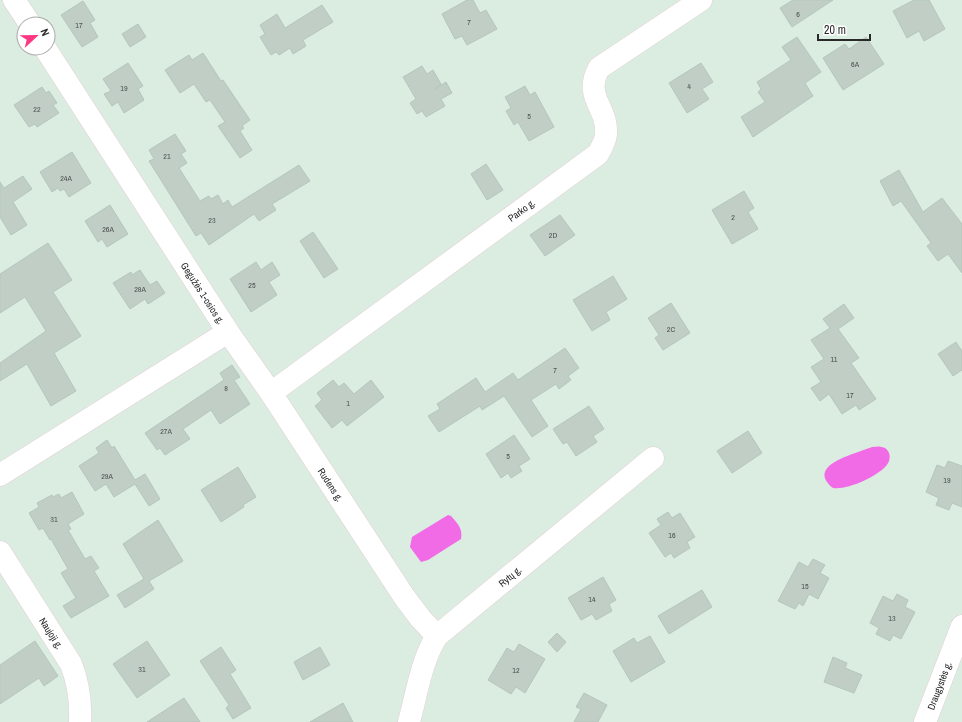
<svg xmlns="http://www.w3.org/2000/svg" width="962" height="722" font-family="'Archivo Narrow',sans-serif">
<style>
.water{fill:#f16be6}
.building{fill:#c0cec6;stroke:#b4c7bd}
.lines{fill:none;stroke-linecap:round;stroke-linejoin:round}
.minor-casing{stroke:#e3d0d7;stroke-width:23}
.minor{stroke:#fff;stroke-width:22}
.labels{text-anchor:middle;stroke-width:3;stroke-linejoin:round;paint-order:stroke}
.number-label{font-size:8px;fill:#4f5250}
.street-label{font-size:10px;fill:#292929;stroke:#fff}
</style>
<rect width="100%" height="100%" fill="#dbece1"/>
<g class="water">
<path d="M872,447c3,0 7,-1 9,0 10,1 11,13 5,19 -10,11 -38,24 -53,22 -28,-23 22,-34 39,-41z"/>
<path d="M448,515l3,1c6,7 12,12 10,23l-33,21 -7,2 -11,-15 2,-10z"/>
</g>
<g class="building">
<polygon points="467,0 473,0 480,13 486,10 497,29 467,45 462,36 455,39 442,14"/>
<polygon points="793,0 833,0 792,27 780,8"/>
<polygon points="914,0 929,0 945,29 924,41 919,31 907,38 893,11"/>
<polygon points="83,1 95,20 90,23 98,37 82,47 61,15"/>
<polygon points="322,5 333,22 303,40 306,46 293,54 290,48 279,55 276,52 271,55 260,37 265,34 260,25 277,14 285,28"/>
<polygon points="138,24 146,37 130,47 122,34"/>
<polygon points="797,37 821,72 805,83 813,96 753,137 741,117 765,102 758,92 761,89 757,82 791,60 782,47"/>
<polygon points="866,37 884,64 843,90 823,58 845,44 849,49"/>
<polygon points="203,53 221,81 223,80 250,120 242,126 244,128 240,131 252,150 240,158 218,126 225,122 210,100 206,102 194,84 180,93 165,70 189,55 192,60"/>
<polygon points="128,63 143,86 138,89 144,100 124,113 118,102 112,106 104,94 111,91 103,79"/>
<polygon points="701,63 713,82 702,89 709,99 687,113 669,83"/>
<polygon points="422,66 427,74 433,70 441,84 435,89 446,82 452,93 441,99 445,106 426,117 422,111 417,114 410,103 416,99 403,77"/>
<polygon points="525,86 530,95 535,92 554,127 529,141 518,122 514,125 506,111 511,108 505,97"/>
<polygon points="42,87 46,93 49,91 57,103 53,105 59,113 37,127 35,124 29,127 14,105"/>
<polygon points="175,134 186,151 181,154 187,163 179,168 200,201 209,196 211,199 218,195 223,204 228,200 232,207 299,165 310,181 272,204 276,210 259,221 254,214 209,245 201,233 196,236 149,161 154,159 149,150"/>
<polygon points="72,152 91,183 69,197 64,189 60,191 58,188 52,192 40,172"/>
<polygon points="486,164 503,190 487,200 471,174"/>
<polygon points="899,170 923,212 942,198 962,224 962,273 948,254 938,261 927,246 931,243 901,201 893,206 880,181"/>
<polygon points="23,176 32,189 13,202 27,225 11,235 0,217 0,182 4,188"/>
<polygon points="744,191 754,208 748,212 758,229 732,244 712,210"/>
<polygon points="110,205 128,234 107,247 102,239 98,242 85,221"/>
<polygon points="560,215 575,235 545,256 530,235"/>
<polygon points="313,232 338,269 324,278 300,241"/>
<polygon points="48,243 72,280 53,292 81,336 54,353 76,391 51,406 27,364 0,381 0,363 46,331 25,297 0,313 0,274"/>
<polygon points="256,262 261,270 272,262 280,275 269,282 277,295 251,312 230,279"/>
<polygon points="140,270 150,285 157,281 165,293 148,304 145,299 130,309 113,283 131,272 132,275"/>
<polygon points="613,276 627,299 606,312 610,320 592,331 573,300"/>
<polygon points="671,303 690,333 663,350 655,338 659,335 648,318"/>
<polygon points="844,304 854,318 838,329 859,358 851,363 876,399 859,410 856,405 842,414 829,394 820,401 811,388 821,382 811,367 824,359 811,340 830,328 823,319"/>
<polygon points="956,342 962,351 962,370 953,376 938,354"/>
<polygon points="565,348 579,368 568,376 571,380 559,389 556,384 531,400 548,426 532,437 504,396 482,410 480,406 439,432 428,416 440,409 437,404 476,378 485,392 513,373 518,380"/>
<polygon points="232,365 240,377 234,380 250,404 220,424 211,410 183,429 190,439 165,455 160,448 157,450 145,433 224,380 220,373"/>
<polygon points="333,380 339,387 344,383 354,394 371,380 384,397 347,426 342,420 332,428 315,406 322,400 317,393"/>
<polygon points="589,406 604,429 593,436 597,442 576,456 567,442 563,444 553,429"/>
<polygon points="748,431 762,453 732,473 717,451"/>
<polygon points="514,435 530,459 519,466 522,471 511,478 508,473 501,478 486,454"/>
<polygon points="107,440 112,448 114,446 135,480 145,474 160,499 149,506 135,484 114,497 106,484 95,491 79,466 99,453 96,448"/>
<polygon points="948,461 962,466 962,507 952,503 949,510 936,505 939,498 926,492 937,465 945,468"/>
<polygon points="238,467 256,497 243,505 244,507 221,522 201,490"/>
<polygon points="72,492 84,514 68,524 71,529 68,530 85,559 91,556 99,568 94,571 109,596 71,618 63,606 76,598 61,573 68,569 51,539 50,540 43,528 39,530 29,513 39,507 37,503 52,495 53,497 59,494 61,498"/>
<polygon points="668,512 672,518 680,513 695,537 687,542 690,548 674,558 671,553 665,557 649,533 661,525 657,519"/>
<polygon points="158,520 183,561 149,581 154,589 125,608 117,595 144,579 123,544"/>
<polygon points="813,559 825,565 820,573 829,578 818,599 809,594 803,606 799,603 795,609 778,601 799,562 808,567"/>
<polygon points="603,577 616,600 609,604 612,611 596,620 592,614 581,620 568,598"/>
<polygon points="702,590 712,607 669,634 658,616"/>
<polygon points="897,594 908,600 905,607 915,612 901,639 893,635 890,641 876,634 879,628 870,623 883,596 893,601"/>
<polygon points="557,633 566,642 557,652 548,642"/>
<polygon points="650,636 665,662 631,682 613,651 634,638 637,643"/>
<polygon points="35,641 58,676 44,686 39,678 0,704 0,665"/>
<polygon points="147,641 170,675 137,698 113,664"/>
<polygon points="519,644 545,659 525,693 516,687 511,694 488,680 507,648 514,652"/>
<polygon points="221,647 236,670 230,674 251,708 233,719 226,708 229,705 200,661"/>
<polygon points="320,647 330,665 303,680 294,662"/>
<polygon points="833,657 847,663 845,668 862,675 854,693 824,682"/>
<polygon points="584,693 607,705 598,722 574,722 581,709 576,707"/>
<polygon points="184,698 200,722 147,722"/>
<polygon points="343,703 353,722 310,722"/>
</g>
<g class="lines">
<g class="minor-casing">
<g id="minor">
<polyline points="14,0 30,24"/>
<path id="s1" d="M228,332l43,61 134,205 16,21 16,17"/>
<path id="s2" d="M271,393l327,-239c3,-6 8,-13 8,-20 2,-27 -23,-37 -7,-66l102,-68"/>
<polyline points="0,475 228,332 45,48"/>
<path id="s3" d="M0,552l71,112c8,20 10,37 9,58"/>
<path id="s4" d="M409,722c8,-29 12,-61 28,-86l216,-178"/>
<path id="s5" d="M925,722l37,-96"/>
</g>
</g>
<use href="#minor" class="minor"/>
</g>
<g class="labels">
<g class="number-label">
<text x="798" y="17">6</text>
<text x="469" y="25">7</text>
<text x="79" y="28">17</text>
<text x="855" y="67">6A</text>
<text x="689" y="89">4</text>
<text x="124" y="91">19</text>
<text x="37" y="112">22</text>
<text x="529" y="119">5</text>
<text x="167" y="159">21</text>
<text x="66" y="181">24A</text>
<text x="733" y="220">2</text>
<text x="212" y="223">23</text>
<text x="108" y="232">26A</text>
<text x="553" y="238">2D</text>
<text x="252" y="288">25</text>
<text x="140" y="292">28A</text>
<text x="671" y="332">2C</text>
<text x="834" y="362">11</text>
<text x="555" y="373">7</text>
<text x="226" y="391">8</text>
<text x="850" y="398">17</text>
<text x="348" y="406">1</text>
<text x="166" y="434">27A</text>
<text x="508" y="459">5</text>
<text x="107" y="479">29A</text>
<text x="947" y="483">19</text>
<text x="54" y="522">31</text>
<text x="672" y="538">16</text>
<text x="805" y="589">15</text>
<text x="592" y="602">14</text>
<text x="892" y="621">13</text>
<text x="142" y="672">31</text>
<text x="516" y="673">12</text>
</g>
<g class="street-label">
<text dy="4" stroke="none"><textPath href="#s2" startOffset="310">Parko g.</textPath></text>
<text transform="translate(203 293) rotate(57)" y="4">Gegužės 1-osios g.</text>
<text dy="4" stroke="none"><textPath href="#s1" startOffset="184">Rudens g.</textPath></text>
<text dy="4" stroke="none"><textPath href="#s4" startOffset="185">Rytų g.</textPath></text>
<text dy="4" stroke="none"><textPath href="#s3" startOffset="96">Naujoji g.</textPath></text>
<text dy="4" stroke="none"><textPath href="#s5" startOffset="39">Draugystės g.</textPath></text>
</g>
</g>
<g transform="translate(36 36) rotate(68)"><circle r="19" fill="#ffffff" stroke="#a9a9a9"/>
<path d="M0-3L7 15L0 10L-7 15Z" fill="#fd3781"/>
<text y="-6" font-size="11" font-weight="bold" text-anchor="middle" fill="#292929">N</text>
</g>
<path d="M818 34v6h52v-6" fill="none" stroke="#292929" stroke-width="2"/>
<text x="824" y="34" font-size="12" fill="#292929" stroke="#ffffff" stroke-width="3" paint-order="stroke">20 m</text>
</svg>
